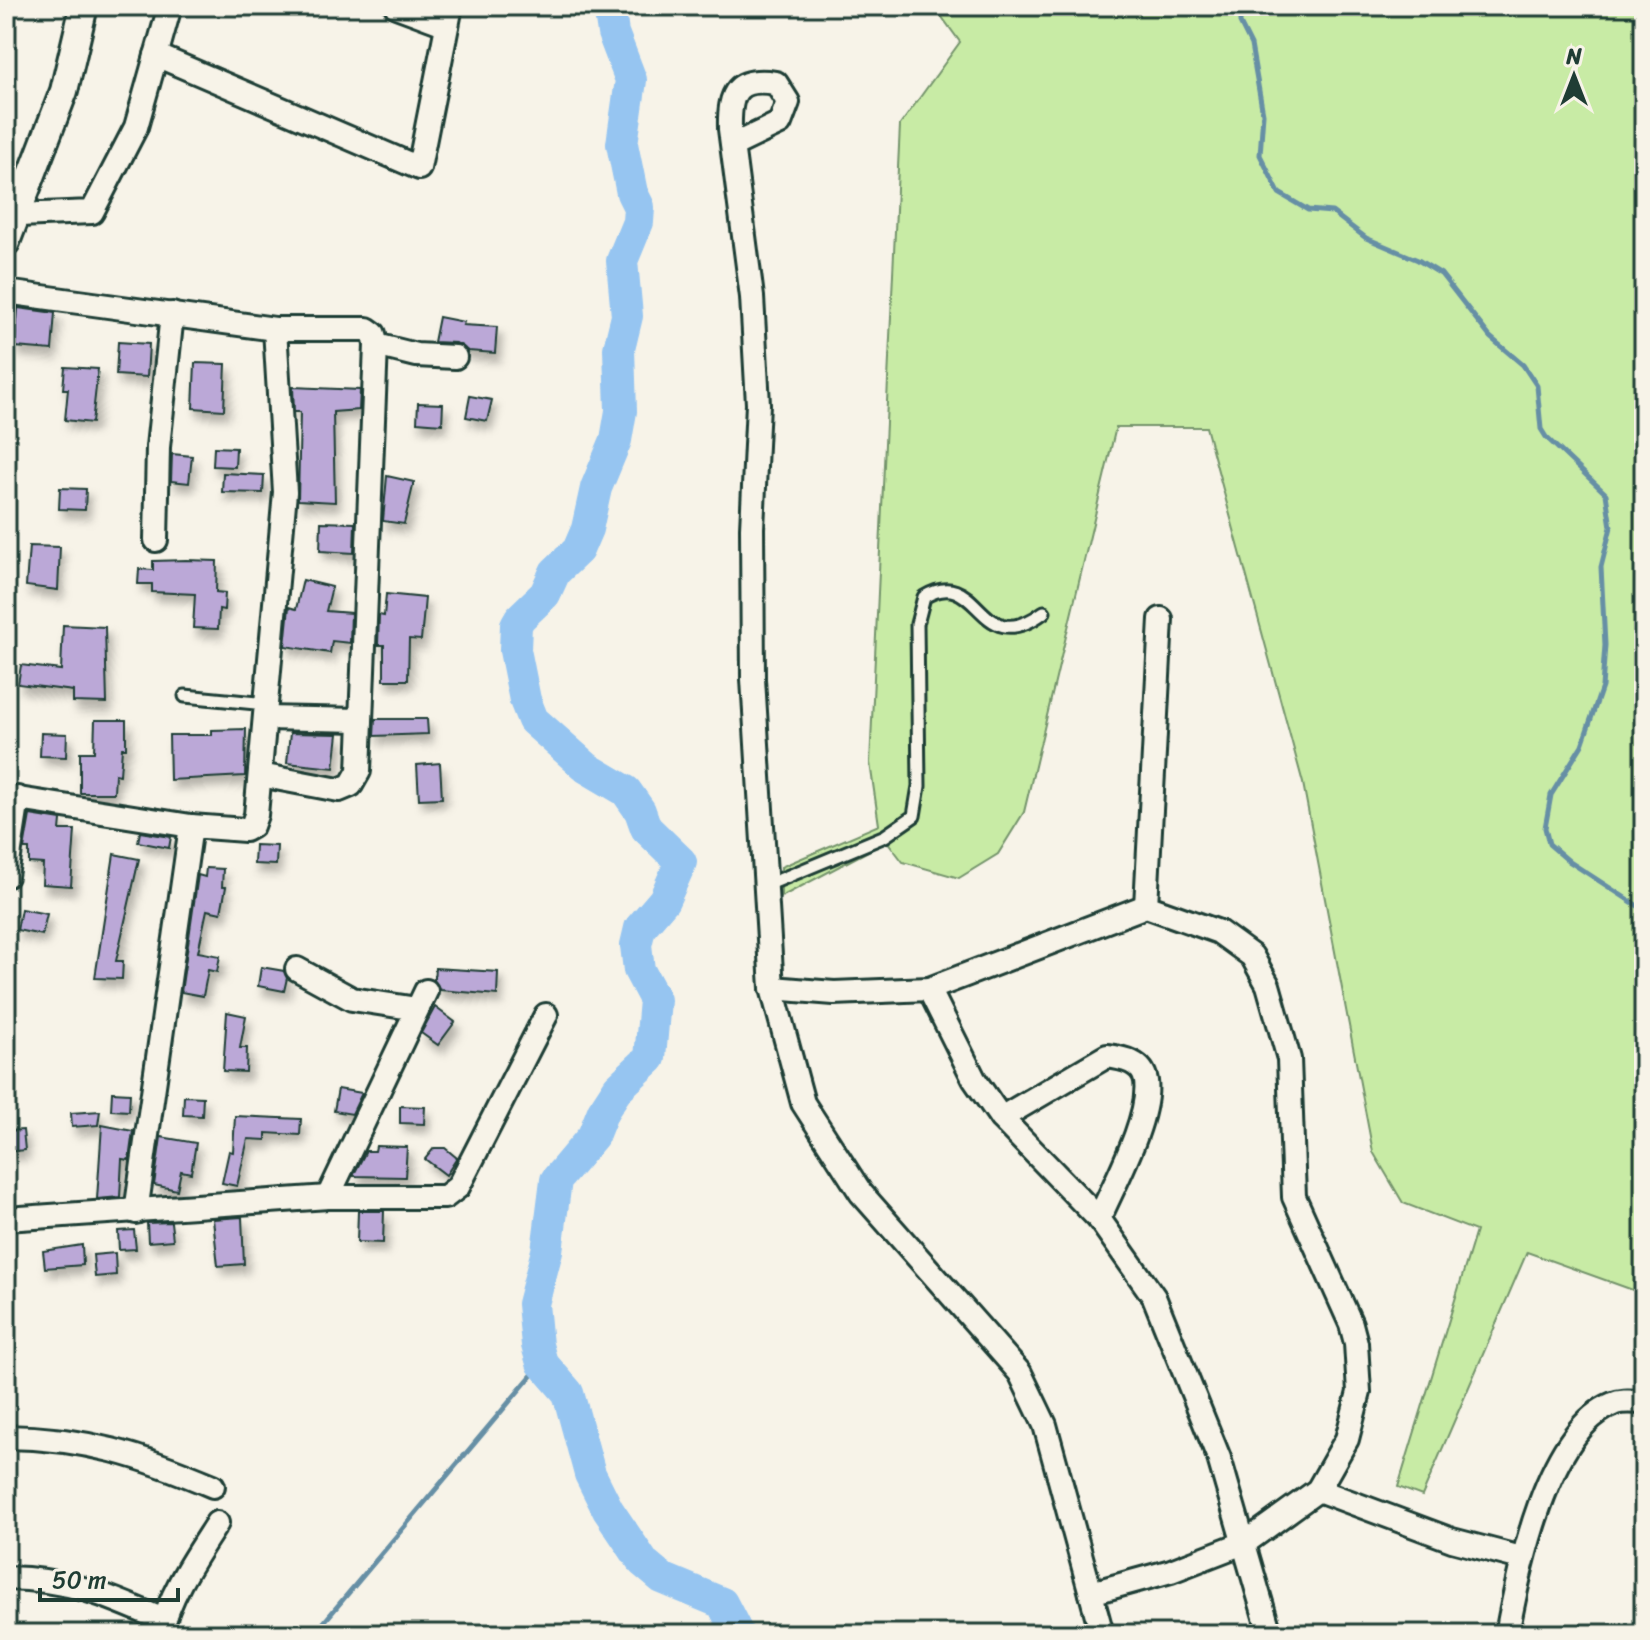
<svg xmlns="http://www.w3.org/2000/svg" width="1650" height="1640" font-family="Sriracha,sans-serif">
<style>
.green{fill:#c8eba5;stroke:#74946c;stroke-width:2}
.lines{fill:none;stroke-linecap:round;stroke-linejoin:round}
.stream{stroke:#668fa5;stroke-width:5}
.river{stroke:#96c5f1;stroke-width:32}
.building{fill:#bba8d7;stroke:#1f3d34;stroke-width:2;filter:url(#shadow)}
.service-casing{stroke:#1f3d34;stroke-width:17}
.minor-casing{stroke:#1f3d34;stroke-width:28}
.tertiary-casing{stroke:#1f3d34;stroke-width:32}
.service{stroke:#f7f3e8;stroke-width:11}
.minor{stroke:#f7f3e8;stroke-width:22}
.tertiary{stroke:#f7f3e8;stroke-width:26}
</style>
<defs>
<filter id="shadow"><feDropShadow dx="4.5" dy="8" stdDeviation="4" flood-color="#0004"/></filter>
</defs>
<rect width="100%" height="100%" fill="#f7f3e8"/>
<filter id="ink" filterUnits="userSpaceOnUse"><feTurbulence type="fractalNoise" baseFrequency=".0125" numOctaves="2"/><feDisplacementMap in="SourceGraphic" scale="16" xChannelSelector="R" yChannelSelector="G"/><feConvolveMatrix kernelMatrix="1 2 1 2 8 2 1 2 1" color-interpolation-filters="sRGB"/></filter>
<g filter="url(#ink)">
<polygon class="green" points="934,6 1644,6 1644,1294 1527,1252 1422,1496 1398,1487 1476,1231 1403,1203 1373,1152 1303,783 1206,427 1116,427 1024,812 998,854 959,878 903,862 887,841 781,897 781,867 879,825 870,763 900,125 960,42"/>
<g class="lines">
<g class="stream">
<polyline points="1240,6 1240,23 1251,45 1263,114 1260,155 1279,193 1308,210 1332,212 1366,238 1418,260 1441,274 1490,337 1523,365 1537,386 1541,429 1546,437 1606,494 1611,527 1601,567 1605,645 1602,687 1582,745 1551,795 1545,828 1549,844 1570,862 1644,910"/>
<polyline points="314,1634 542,1363"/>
</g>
<polyline class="river" points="609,6 613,33 631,80 622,144 632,193 639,207 638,222 622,261 627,316 619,349 621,411 616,440 596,488 587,529 578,550 555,572 545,594 520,618 516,625 515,650 525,700 533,720 587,768 626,791 640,811 646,828 681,862 664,900 640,928 636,945 639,970 655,1000 650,1058 618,1088 603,1111 593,1136 556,1180 547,1251 533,1304 537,1345 542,1363 568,1393 590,1474 608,1510 643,1562 662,1578 722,1603 738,1634"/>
</g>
<g class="building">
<polygon points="18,308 55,313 52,350 15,347"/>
<polygon points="439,317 464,322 463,325 497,327 495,353 468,351 456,343 434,342"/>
<polygon points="118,342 149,344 147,377 116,375"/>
<polygon points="195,363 226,364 224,410 193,408"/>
<polygon points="65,367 98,369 92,423 65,420 68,389 63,389"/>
<polygon points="293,387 360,390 359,410 333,412 335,502 298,500 300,412 294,412"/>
<polygon points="470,396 492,400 487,421 466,417"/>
<polygon points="418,403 443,404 442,424 417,422"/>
<polygon points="214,447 236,448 235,467 213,466"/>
<polygon points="172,454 192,456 189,483 171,481"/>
<polygon points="223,473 264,475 263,493 222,492"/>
<polygon points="387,476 414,482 404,524 383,521"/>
<polygon points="60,488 86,489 85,510 59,509"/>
<polygon points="321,522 355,523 354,553 320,551"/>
<polygon points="29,546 60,547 58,590 26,586"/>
<polygon points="186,560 217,561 216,592 225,593 224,610 219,609 218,629 193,628 195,594 152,592 152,584 138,584 139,569 153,570 153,561"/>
<polygon points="303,580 332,587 326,611 351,613 350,643 332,641 330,653 285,646 289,607 296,609"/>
<polygon points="386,594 425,598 421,640 409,639 408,680 384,680 384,645 378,645 379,615 384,616"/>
<polygon points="63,625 105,627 107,703 73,702 73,691 18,684 21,665 61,670"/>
<polygon points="375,719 427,719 428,734 374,736"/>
<polygon points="95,720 126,720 126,748 122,748 120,775 115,774 114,793 80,793 80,752 94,752"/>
<polygon points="246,729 245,776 170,780 169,735 212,735 212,730"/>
<polygon points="41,733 67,734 66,757 40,756"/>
<polygon points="290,733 338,734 334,768 287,763"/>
<polygon points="440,763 442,798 419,799 417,765"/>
<polygon points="30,815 61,820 60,830 75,830 71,886 42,884 43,864 29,863 29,849 24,849"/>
<polygon points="140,832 171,837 169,848 138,842"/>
<polygon points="255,845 277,846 276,865 254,864"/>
<polygon points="114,854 139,859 116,961 123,961 122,979 95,978"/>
<polygon points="206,868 223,869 222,887 226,887 221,913 207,910 198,952 220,956 217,972 208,970 203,996 181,992 198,875 205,877"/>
<polygon points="21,909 47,914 42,935 17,930"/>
<polygon points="261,967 284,971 287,978 284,991 258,986"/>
<polygon points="435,968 498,972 497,995 440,990 434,980"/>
<polygon points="435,1007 455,1022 438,1045 421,1033"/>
<polygon points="227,1012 246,1016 240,1048 247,1048 246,1072 223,1071"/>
<polygon points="338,1089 362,1093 352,1114 334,1111"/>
<polygon points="112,1092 130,1093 129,1111 111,1110"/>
<polygon points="184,1096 203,1097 202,1116 183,1115"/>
<polygon points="400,1106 425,1107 424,1124 400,1123"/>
<polygon points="100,1111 98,1125 72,1127 71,1113"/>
<polygon points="235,1116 301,1119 300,1135 266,1133 266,1140 248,1139 237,1186 222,1183 229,1151 233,1152"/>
<polygon points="102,1125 133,1131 129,1160 122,1159 120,1197 97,1199"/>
<polygon points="23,1130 25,1150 6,1152 6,1131"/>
<polygon points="161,1137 196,1143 191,1173 181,1171 177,1190 154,1185"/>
<polygon points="376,1146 407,1147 405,1177 353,1176 366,1151 375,1151"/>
<polygon points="434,1148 445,1148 457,1158 446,1175 425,1159"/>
<polygon points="358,1211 384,1211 383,1243 357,1242"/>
<polygon points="242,1217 244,1264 218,1266 213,1219"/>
<polygon points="171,1222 173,1240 148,1242 147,1223"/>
<polygon points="134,1230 136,1249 119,1250 118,1231"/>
<polygon points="82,1245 83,1265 45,1268 43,1251"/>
<polygon points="115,1253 116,1275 95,1277 93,1255"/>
</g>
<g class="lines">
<g class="service-casing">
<g id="service">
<polyline points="185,696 266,704"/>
<path d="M767,885l118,-49 29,-20 5,-30 -2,-162 7,-27c57,-34 53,65 120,15"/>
</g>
</g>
<g class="minor-casing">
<g id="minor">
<polyline points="396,6 447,25"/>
<polyline points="156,55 419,168 451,6"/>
<path d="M734,145l46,-22 8,-21 -12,-19c-39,-6 -47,8 -46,46l22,168 6,107 -6,124 1,151 19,309 31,115 58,90 159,180 25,52 57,209"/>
<polyline points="6,212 18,215 92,212 136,127 170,6"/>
<polyline points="6,292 275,329 285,492 256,815 252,826 245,830 191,826 136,1212"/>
<polyline points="376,345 416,355 455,357"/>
<polyline points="156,540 158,447 172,314"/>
<polyline points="265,718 361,720"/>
<polyline points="260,775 339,790 351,785 359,771 376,345 374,334 367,329 275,329"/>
<polyline points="6,797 191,826"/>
<polyline points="6,876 18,798"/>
<polyline points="1146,906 1161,619"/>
<polyline points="297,969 352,999 417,1009"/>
<polyline points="772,988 834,993 929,989 1146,906 1219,932 1252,956 1268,985 1289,1059 1294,1197 1351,1324 1356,1343 1359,1392 1347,1439 1318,1490 1246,1542 1171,1571 1091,1593"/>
<polyline points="929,989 974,1079 1001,1118 1099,1219 1154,1297 1219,1458 1270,1634"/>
<path d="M1001,1118l106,-62c16,2 36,6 39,25 5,37 -32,103 -47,138"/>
<polyline points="328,1197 426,991"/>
<polyline points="6,1219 328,1197 445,1197 458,1187 546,1015"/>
<path d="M6,1437c80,1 134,18 207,49"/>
<polyline points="1318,1490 1452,1540 1521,1558"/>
<path d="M6,1578c64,1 100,17 157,42"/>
<path d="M161,1633c8,-39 35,-77 56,-110"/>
<path d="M1507,1634c12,-65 40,-203 106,-230 9,-4 21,-2 31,-2"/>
</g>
</g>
<g class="tertiary-casing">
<polyline id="tertiary" points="6,242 64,91 84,6"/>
</g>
<use href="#service" class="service"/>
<use href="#minor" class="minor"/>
<use href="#tertiary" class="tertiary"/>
</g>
</g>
<rect width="1650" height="1640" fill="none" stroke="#f7f3e8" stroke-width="32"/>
<rect x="16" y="16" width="1618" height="1608" fill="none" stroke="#1f3d34" stroke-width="3" filter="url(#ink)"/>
<g transform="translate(1574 76)" stroke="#f7f3e8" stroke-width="6" paint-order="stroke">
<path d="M0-6L14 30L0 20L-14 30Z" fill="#1f3d34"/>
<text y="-12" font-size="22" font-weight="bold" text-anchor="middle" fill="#1f3d34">N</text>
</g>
<path d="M40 1588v12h138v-12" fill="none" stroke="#1f3d34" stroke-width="4"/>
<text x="52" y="1588" font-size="24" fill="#1f3d34" stroke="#f7f3e8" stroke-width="6" paint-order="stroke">50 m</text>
</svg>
